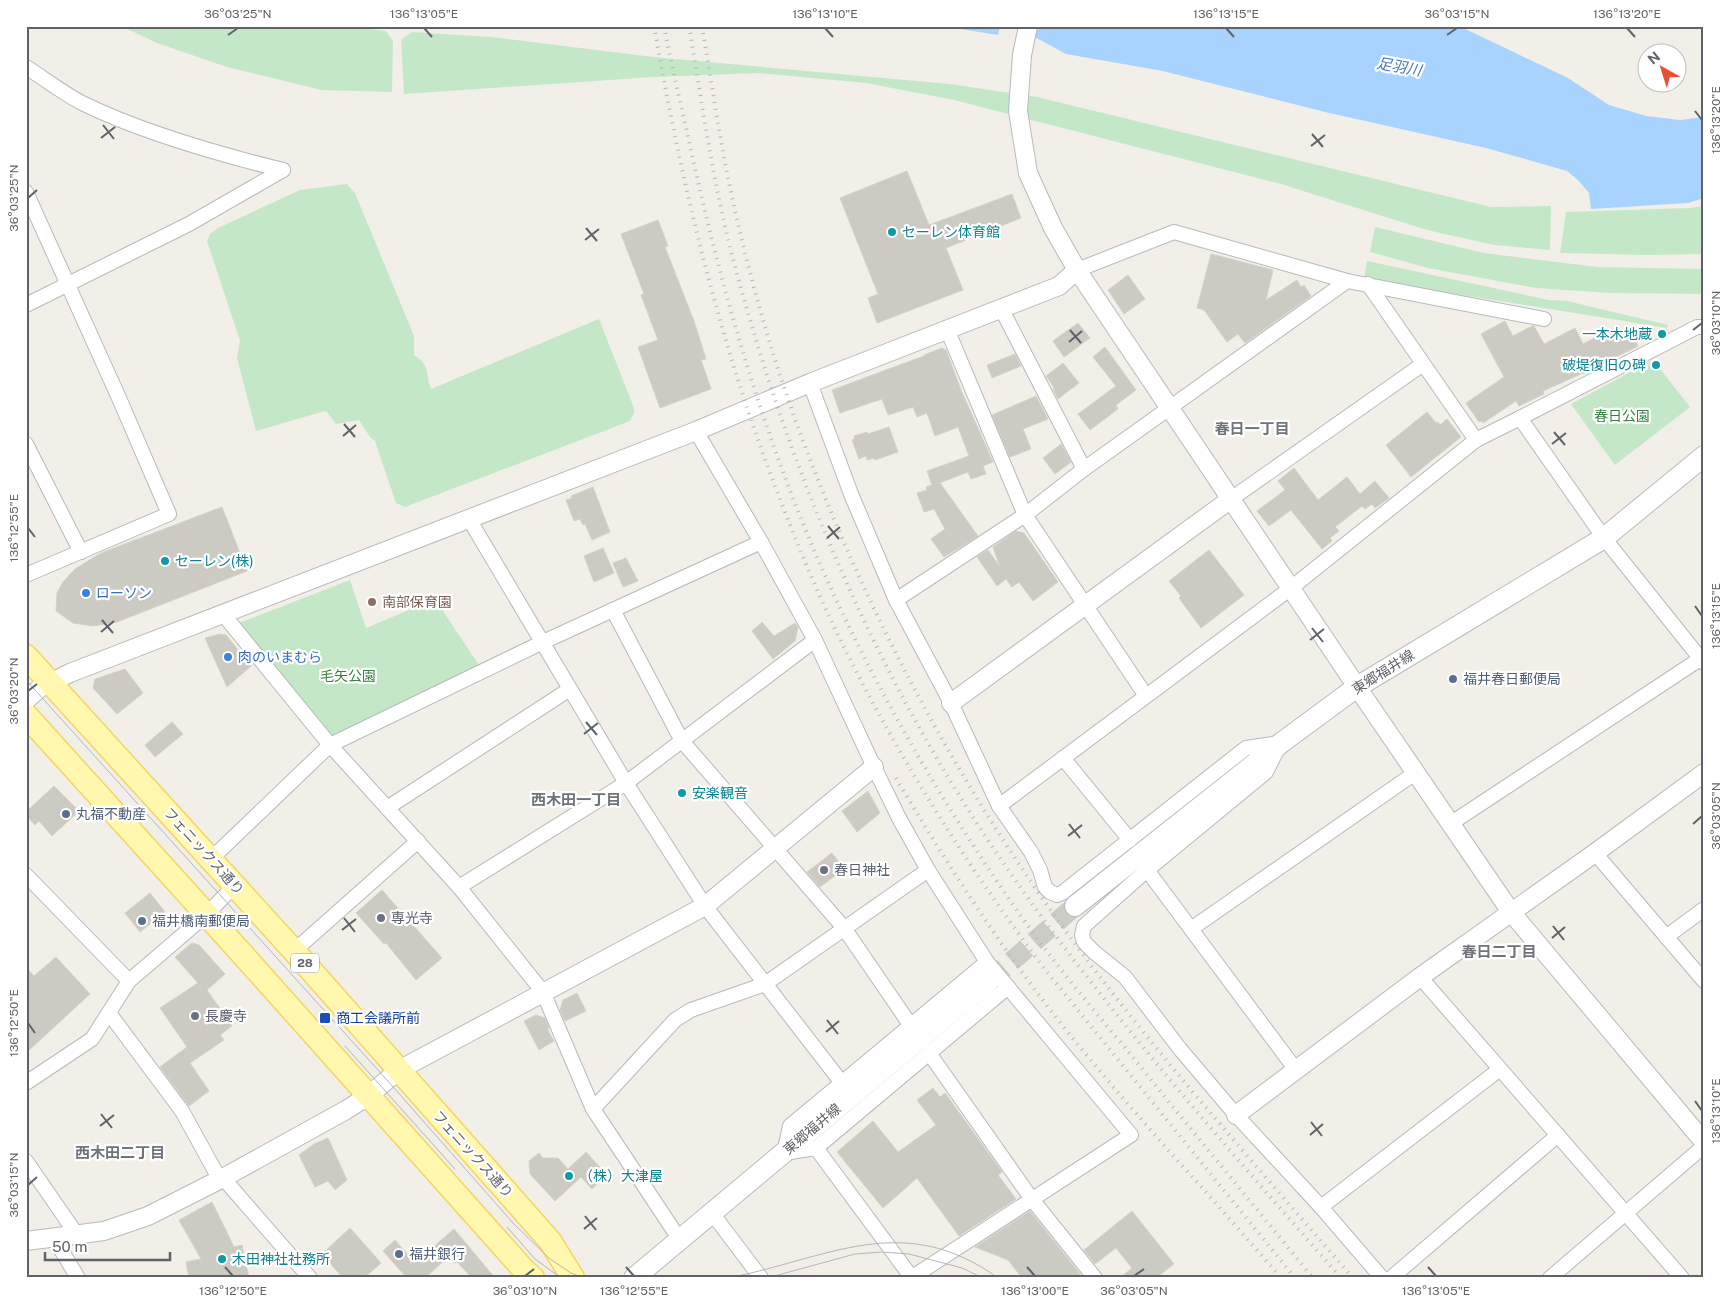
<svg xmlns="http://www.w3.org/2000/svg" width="1730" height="1304" font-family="'Public Sans','Noto Sans JP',sans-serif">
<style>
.green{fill:#c4e8c7}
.water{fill:#a9d3ff}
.building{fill:#cccbc3;stroke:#d6d2c5}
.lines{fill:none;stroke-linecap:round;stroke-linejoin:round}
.secondary-tunnel{stroke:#ccccc7;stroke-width:20;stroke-dasharray:20 10;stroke-linecap:butt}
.minor-casing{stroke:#b8b9be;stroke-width:16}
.tertiary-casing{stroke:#b8b9be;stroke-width:20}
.secondary-casing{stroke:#b8bbc1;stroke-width:22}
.primary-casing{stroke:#f4d55d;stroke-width:25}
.minor{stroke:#fff;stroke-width:14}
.tertiary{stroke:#fff;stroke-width:18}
.secondary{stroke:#fff;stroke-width:20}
.primary{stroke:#fff8ae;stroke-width:22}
.tram{stroke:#b6b6b8;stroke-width:1}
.rail{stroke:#b6b6b8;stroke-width:4;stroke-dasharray:1 6;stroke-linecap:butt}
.ticks{fill:none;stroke:#5f6268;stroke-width:2}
.culture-dot{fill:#0f9aa8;stroke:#fff;stroke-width:2}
.shop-dot{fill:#3f7fe0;stroke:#fff;stroke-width:2}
.education-dot{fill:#8d6e63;stroke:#fff;stroke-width:2}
.service-dot{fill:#5c6f8a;stroke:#fff;stroke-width:2}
.worship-dot{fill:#6b7280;stroke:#fff;stroke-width:2}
.transit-dot{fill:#1a4fb4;stroke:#fff;stroke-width:2}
.labels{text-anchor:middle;stroke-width:4.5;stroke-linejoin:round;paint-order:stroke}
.shield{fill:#fff;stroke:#8f9195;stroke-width:1}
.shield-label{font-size:12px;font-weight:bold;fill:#5f6268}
.culture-label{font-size:14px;fill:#0d838f;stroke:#fff;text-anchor:start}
.park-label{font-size:14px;fill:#33823d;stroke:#fff}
.shop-label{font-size:14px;fill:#366cbe;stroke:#fff;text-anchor:start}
.education-label{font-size:14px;fill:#785e54;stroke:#fff;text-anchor:start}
.street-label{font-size:14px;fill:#5f6268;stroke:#fff}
.service-label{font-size:14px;fill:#4e5e75;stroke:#fff;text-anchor:start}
.worship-label{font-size:14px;fill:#5b616d;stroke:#fff;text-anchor:start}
.transit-label{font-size:14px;fill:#164399;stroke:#fff;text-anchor:start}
.water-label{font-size:15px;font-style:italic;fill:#4577bd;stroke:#fff}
.neighbourhood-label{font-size:15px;font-weight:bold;fill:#70747a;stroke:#fff}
.neatline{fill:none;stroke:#5f6268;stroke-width:2}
.ticks-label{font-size:12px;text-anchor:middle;fill:#5f6268}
</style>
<rect width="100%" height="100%" fill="#f1efe7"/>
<g class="green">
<polygon points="121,26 315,26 322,28 324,26 345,26 386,31 393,41 392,92 321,90 227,67 157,43"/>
<polygon points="412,32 491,37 653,57 950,84 1037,97 1491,207 1551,206 1550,250 1494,245 1427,230 1281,184 954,100 866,83 758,73 654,77 404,94 401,40"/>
<path d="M347,184l8,9 59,143v19c17,10 11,19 17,34l168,-70 35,89v5l-4,8 -225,86 -9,-4 -21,-62 -5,-4 -11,-17 -23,4 -9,-12 -2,-1 -69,20 -19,-73 3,-17 -33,-100 3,-7 8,-6 82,-38z"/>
<polygon points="1704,206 1704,254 1648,255 1560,253 1566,212 1691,208"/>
<polygon points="1375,227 1484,253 1597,267 1704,269 1704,294 1610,293 1536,288 1428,268 1370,252"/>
<polygon points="1367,261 1549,300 1567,301 1668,325 1667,328 1364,279"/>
<polygon points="1653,360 1690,407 1615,465 1571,404"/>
<polygon points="350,580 366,628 435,599 483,671 334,738 239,623"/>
</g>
<g class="water">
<polygon points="941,26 1000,26 998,35"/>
<polygon points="1033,26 1459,26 1568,78 1609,105 1646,116 1680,120 1704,117 1704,198 1688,203 1591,209 1589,193 1578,180 1567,171 1486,148 1325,112 1163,71 1066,54 1031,35"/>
</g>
<g class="building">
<polygon points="907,171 929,225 1012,194 1021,218 946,248 963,290 877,323 868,298 878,294 840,198"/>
<polygon points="658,220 668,246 665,247 694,321 706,359 701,360 711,389 660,408 638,347 658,340 641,295 644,294 621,234"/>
<polygon points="1211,254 1273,270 1266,300 1297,280 1301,287 1304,285 1311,296 1245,343 1238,334 1227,342 1204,310 1197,308"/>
<polygon points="1128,275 1145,299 1124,314 1108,290"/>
<polygon points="1505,321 1513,336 1532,326 1534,326 1544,344 1575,328 1583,344 1616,327 1618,332 1628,327 1638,346 1583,374 1583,373 1543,391 1544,394 1519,406 1516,401 1483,423 1482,421 1479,422 1466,403 1504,377 1481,334"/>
<polygon points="1078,323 1090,338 1064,357 1053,341"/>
<polygon points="1105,347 1136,390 1116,405 1118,409 1090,430 1078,414 1116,386 1093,357"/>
<polygon points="942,348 946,350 961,390 993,462 983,466 986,474 971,479 968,472 937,484 940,483 978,536 944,557 931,539 945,529 934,509 924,512 917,493 927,490 926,487 932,485 927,471 969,456 958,427 935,436 927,413 917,417 913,407 888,415 882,399 840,413 832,390 924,356 924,355"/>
<polygon points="1015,354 1021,366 992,378 987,365"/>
<polygon points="1063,363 1079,383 1058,399 1053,389 1055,389 1046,376"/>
<polygon points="1036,396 1048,419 1023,429 1031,449 1010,457 992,415"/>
<polygon points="1427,412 1436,423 1438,422 1440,425 1447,419 1461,437 1411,477 1386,445"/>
<polygon points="889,427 898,452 875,460 874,458 867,460 866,456 859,459 852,440 855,439 854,436 867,432 868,434"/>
<polygon points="1061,444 1071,462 1055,474 1043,458"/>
<polygon points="1294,468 1318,500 1347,477 1360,494 1375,481 1389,498 1375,508 1372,504 1365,509 1362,506 1335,527 1339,531 1330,538 1332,541 1322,549 1291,510 1269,526 1257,511 1285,490 1278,481"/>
<polygon points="593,487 610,532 592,540 585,524 583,525 580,519 574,521 566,500 572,498 571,496"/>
<polygon points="222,507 247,571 117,622 93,626 73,623 56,611 57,593 63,582 75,569 101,553"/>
<polygon points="1016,531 1024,533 1058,582 1033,601 1019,582 1012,587 1006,579 997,586 977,557 988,550 1000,567 993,547"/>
<polygon points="603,548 614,573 594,582 584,556"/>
<polygon points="1209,550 1244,595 1201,628 1179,598 1181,596 1169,581"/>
<polygon points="626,558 638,581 623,587 613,563"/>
<polygon points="762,622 774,636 795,623 798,627 795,641 773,659 752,631"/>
<polygon points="220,634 226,635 251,666 227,687 205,638"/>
<polygon points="125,669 143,693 117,714 93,688 95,679"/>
<polygon points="172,722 183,734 155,757 145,745"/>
<polygon points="54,786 79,811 52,836 39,821 35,825 26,815 26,812"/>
<polygon points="868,791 880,813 857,832 842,811"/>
<polygon points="832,853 844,869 820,887 807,872"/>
<polygon points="382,890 442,958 416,980 386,943 384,944 356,913"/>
<polygon points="150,893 165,912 140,932 125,913"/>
<polygon points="192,943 199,945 225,974 207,990 232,1026 220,1035 224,1040 190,1063 209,1091 189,1106 160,1067 187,1047 160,1008 198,983 175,957"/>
<polygon points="56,957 90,994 26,1053 26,967 34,976"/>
<polygon points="577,993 586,1011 565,1021 560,1010 563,1000"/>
<polygon points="536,1015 545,1018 549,1028 547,1029 554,1041 539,1050 524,1021"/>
<polygon points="933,1088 940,1097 945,1093 1002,1172 998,1175 1016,1199 959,1236 917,1178 883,1208 837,1152 873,1121 898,1152 936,1125 917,1100"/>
<polygon points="328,1138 347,1180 335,1190 328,1181 315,1187 299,1155 314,1144"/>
<polygon points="586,1152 607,1175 592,1189 581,1177 555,1201 530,1174 529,1161 539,1153 543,1158 558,1158 568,1169"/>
<polygon points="212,1202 234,1247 242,1245 249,1278 189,1278 186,1262 201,1259 179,1220"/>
<polygon points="1030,1211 1081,1275 1077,1278 1022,1278 1008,1260 975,1247"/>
<polygon points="1132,1211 1174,1264 1156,1278 1120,1278 1132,1268 1116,1248 1095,1264 1084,1250"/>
<polygon points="350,1228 381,1263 364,1278 343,1278 322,1254"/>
<polygon points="454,1229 495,1278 472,1278 457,1262 454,1263 448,1257 425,1278 407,1278 383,1251 395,1240 415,1263"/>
</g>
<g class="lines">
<polyline class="secondary-tunnel" points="989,981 1075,906"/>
<g class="minor-casing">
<g id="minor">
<path d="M26,67c19,12 38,27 58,37 60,29 134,50 199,66"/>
<polyline points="26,192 119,398 169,514 26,575"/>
<polyline points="1077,270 1174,232 1347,281 1544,319"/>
<polyline points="1368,284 1476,440"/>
<polyline points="26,305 189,224 283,170"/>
<polyline points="1001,308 1084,469"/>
<polyline points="947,329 1025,515 1146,696"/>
<polyline points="810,383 851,494 896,600 951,703 999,806 1031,852 1040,870 1045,887 1050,892 1057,895 1062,893 1246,748 1280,743"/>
<polyline points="1520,418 1604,538 1704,663"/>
<polyline points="696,431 761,542 815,640 874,767 899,818 928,870 987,962 1131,1135 911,1278"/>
<polyline points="26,444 81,552"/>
<polyline points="1231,499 1423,364"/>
<polyline points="469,519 626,783 705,906 842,1083"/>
<polyline points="896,600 1025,515 1084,469 1347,281"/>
<polyline points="613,610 682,741 844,928 911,1026"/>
<polyline points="223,614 330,745 459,887 543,992 593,1109 680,1240"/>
<polyline points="1278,748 1266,772 1147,870 1084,926 1082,935 1084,942 1094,952 1125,977 1180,1049 1236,1115 1321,1207 1382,1278"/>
<polyline points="1063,758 1130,840"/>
<polyline points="999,806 1291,588 1476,440 1520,418 1697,327 1704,327"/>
<polyline points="387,808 570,689"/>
<polyline points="1450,824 1700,659"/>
<polyline points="1595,853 1704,981"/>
<polyline points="211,859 330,745 543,642 761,542"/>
<polyline points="1147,870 1296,1070"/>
<polyline points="26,875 129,981"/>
<polyline points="459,887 626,783 815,640"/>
<polyline points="1191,929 1415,773"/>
<polyline points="1666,937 1704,909"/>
<polyline points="294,951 418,841"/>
<polyline points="987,962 790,1126 784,1153 816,1148 1008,987"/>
<polyline points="1420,977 1682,1278"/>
<polyline points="109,1013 182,1111 220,1180"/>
<polyline points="929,1053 1031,1198 1095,1278"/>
<polyline points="26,1083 92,1039 129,981 206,915 235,885"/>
<polyline points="593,1109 675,1020 691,1010 765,984 928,870"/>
<polyline points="816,1148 912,1278"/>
<polyline points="26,1161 77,1235"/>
<polyline points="223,1178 310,1278"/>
<polyline points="1321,1207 1500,1069"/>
<polyline points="712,1213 761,1278"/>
<polyline points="54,1238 78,1278"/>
<polyline points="1391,1278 1558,1135"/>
<polyline points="1550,1278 1704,1146"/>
</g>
</g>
<g class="tertiary-casing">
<g id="tertiary">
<polyline points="1028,26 1022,55 1018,111 1028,173 1053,228 1077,270 1357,687 1511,912 1704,1142"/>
<polyline points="26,700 41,687 70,673 696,431 810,383 1059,286 1077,270"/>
<polyline points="951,703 1231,499"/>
<polyline points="1236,1115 1420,977 1595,853 1704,773"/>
<polyline points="26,1241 104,1231 148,1216 223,1178 346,1110 368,1096 399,1070 705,906 874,767"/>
</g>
</g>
<g class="secondary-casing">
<g id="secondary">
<polyline points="1075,906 1281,743 1357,687 1604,538 1704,456"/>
<polyline points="634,1278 989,981"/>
</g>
</g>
<g class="primary-casing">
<g id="primary">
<polyline points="26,656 294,951 550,1241 573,1278"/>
<polyline points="26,715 244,956 524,1270 533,1278"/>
</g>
</g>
<use href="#minor" class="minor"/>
<use href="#tertiary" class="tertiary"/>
<use href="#secondary" class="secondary"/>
<use href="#primary" class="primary"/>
<g class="tram">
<polyline points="26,680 387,1080 513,1223 550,1259 571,1273 583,1278"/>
<polyline points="345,1046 455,1169"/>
<polyline points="507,1227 535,1259 561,1278"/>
<path d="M728,1278c99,-19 175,-69 270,0"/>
<polyline points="767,1278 855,1254 882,1252 909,1254 962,1268 983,1278"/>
</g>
<g class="rail">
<path d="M654,26c30,171 70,335 135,496 14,36 29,71 45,105 59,122 132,238 213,345l248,306"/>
<path d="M664,26c7,36 15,71 23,106 35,164 82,326 154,478 46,97 101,191 162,280 41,62 90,119 137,176 57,71 115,141 173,212"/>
<path d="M689,26c12,71 22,143 39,213 51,203 134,407 248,583 106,163 237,309 365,456"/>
<path d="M702,26c8,48 15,95 24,142 17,85 40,170 69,251 71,197 171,382 298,549 82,107 172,208 260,310"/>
<path d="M896,778c58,98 120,193 193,280 62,75 129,146 192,220"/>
</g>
</g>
<path class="ticks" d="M424,28l8,9M825,28l8,9M1226,28l8,9M1627,28l8,9M228,35l10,-7M1447,35l10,-7M1695,111l7,9M103,125l11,14M1312,134l11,13M101,138l14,-11M1311,146l14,-11M28,198l9,-8M586,228l11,13M585,240l14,-11M1070,330l11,13M1693,330l9,-7M1069,342l13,-11M344,424l11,13M1554,432l11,13M343,436l13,-11M1552,444l14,-11M828,526l11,13M28,528l7,9M827,538l13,-11M1695,606l7,10M102,620l11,13M1312,628l11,14M101,632l13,-11M1310,640l14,-11M28,691l9,-7M586,722l11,13M584,734l14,-11M1069,824l11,14M1693,824l9,-8M1068,836l14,-11M344,918l11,14M1553,926l11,14M342,930l14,-11M1552,938l13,-11M827,1020l11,14M28,1023l7,10M826,1032l13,-11M1695,1101l7,10M101,1114l11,14M1311,1122l11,14M100,1126l14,-11M1310,1135l13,-11M28,1185l9,-8M585,1216l11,14M584,1229l13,-11M225,1267l8,9M626,1267l8,9M1027,1267l8,9M1428,1267l8,9M525,1276l9,-7M1134,1276l10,-7"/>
<g class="culture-dot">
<circle cx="892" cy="232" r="5"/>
<circle cx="1662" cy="334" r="5"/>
<circle cx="1656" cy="365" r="5"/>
<circle cx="165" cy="561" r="5"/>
<circle cx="682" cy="793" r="5"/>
<circle cx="569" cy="1176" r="5"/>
<circle cx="222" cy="1259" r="5"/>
</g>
<g class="shop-dot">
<circle cx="86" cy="593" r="5"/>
<circle cx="228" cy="657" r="5"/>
</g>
<circle class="education-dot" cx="372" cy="602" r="5"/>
<g class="service-dot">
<circle cx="1453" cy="679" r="5"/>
<circle cx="66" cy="814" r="5"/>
<circle cx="142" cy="921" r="5"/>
<circle cx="399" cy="1254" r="5"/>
</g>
<g class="worship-dot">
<circle cx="824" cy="870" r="5"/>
<circle cx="381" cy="918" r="5"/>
<circle cx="195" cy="1016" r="5"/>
</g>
<rect class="transit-dot" x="319" y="1012" width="12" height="12" rx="2.5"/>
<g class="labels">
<rect class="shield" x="291" y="953.5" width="28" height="19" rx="4"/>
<g class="shield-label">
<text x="305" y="967">28</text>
</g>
<g class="culture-label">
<text x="902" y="237">セーレン体育館</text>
<text x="1652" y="339" text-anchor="end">一本木地蔵</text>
<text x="1646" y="370" text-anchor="end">破堤復旧の碑</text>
<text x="175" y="566">セーレン(株)</text>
<text x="692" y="798">安楽観音</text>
<text x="579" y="1181">（株）大津屋</text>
<text x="232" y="1264">木田神社社務所</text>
</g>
<g class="park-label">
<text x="1622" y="421">春日公園</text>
<text x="348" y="681">毛矢公園</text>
</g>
<g class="shop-label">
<text x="96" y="598">ローソン</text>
<text x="238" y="662">肉のいまむら</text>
</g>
<g class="education-label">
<text x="382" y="607">南部保育園</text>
</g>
<g class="street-label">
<text transform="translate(1383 672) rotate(-32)" y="5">東郷福井線</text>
<text transform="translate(204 851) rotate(48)" y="5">フェニックス通り</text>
<text transform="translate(812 1129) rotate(-40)" y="5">東郷福井線</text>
<text transform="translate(473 1154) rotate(48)" y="5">フェニックス通り</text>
</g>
<g class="service-label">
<text x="1463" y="684">福井春日郵便局</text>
<text x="76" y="819">丸福不動産</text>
<text x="152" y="926">福井橋南郵便局</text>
<text x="409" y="1259">福井銀行</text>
</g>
<g class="worship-label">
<text x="834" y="875">春日神社</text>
<text x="391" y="923">専光寺</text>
<text x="205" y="1021">長慶寺</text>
</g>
<g class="transit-label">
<text x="336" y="1023">商工会議所前</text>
</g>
<g class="water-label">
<text transform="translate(1399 67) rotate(10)" y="5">足羽川</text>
</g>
<g class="neighbourhood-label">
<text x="1252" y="434">春日一丁目</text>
<text x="576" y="805">西木田一丁目</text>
<text x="1499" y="957">春日二丁目</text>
<text x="120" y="1158">西木田二丁目</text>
</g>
</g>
<rect width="1730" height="1304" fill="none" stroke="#ffffff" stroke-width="55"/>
<g transform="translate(1662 68) rotate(321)"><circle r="24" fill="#ffffff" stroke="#bfc0c3"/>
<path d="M0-4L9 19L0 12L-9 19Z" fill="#ec4f32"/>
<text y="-8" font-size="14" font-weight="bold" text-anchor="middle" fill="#5f6268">N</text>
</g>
<path d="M45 1252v8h125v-8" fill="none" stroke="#5f6268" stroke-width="2.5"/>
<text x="52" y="1252" font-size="15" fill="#5f6268" stroke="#ffffff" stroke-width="4" paint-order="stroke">50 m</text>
<rect x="28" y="28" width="1674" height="1248" class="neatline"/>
<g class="ticks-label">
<text x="238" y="18">36°03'25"N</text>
<text x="424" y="18">136°13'05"E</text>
<text x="825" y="18">136°13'10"E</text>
<text x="1226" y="18">136°13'15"E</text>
<text x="1457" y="18">36°03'15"N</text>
<text x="1627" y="18">136°13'20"E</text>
<text transform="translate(1716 120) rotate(-90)" y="4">136°13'20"E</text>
<text transform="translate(14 198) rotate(-90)" y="4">36°03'25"N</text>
<text transform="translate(1716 323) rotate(-90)" y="4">36°03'10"N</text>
<text transform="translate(14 528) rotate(-90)" y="4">136°12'55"E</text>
<text transform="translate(1716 616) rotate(-90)" y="4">136°13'15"E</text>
<text transform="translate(14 691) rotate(-90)" y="4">36°03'20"N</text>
<text transform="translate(1716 816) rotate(-90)" y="4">36°03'05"N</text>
<text transform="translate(14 1023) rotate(-90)" y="4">136°12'50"E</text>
<text transform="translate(1716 1111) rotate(-90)" y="4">136°13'10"E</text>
<text transform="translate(14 1185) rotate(-90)" y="4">36°03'15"N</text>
<text x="233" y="1295">136°12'50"E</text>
<text x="525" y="1295">36°03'10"N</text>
<text x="634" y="1295">136°12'55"E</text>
<text x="1035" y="1295">136°13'00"E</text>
<text x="1134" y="1295">36°03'05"N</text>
<text x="1436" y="1295">136°13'05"E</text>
</g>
</svg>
